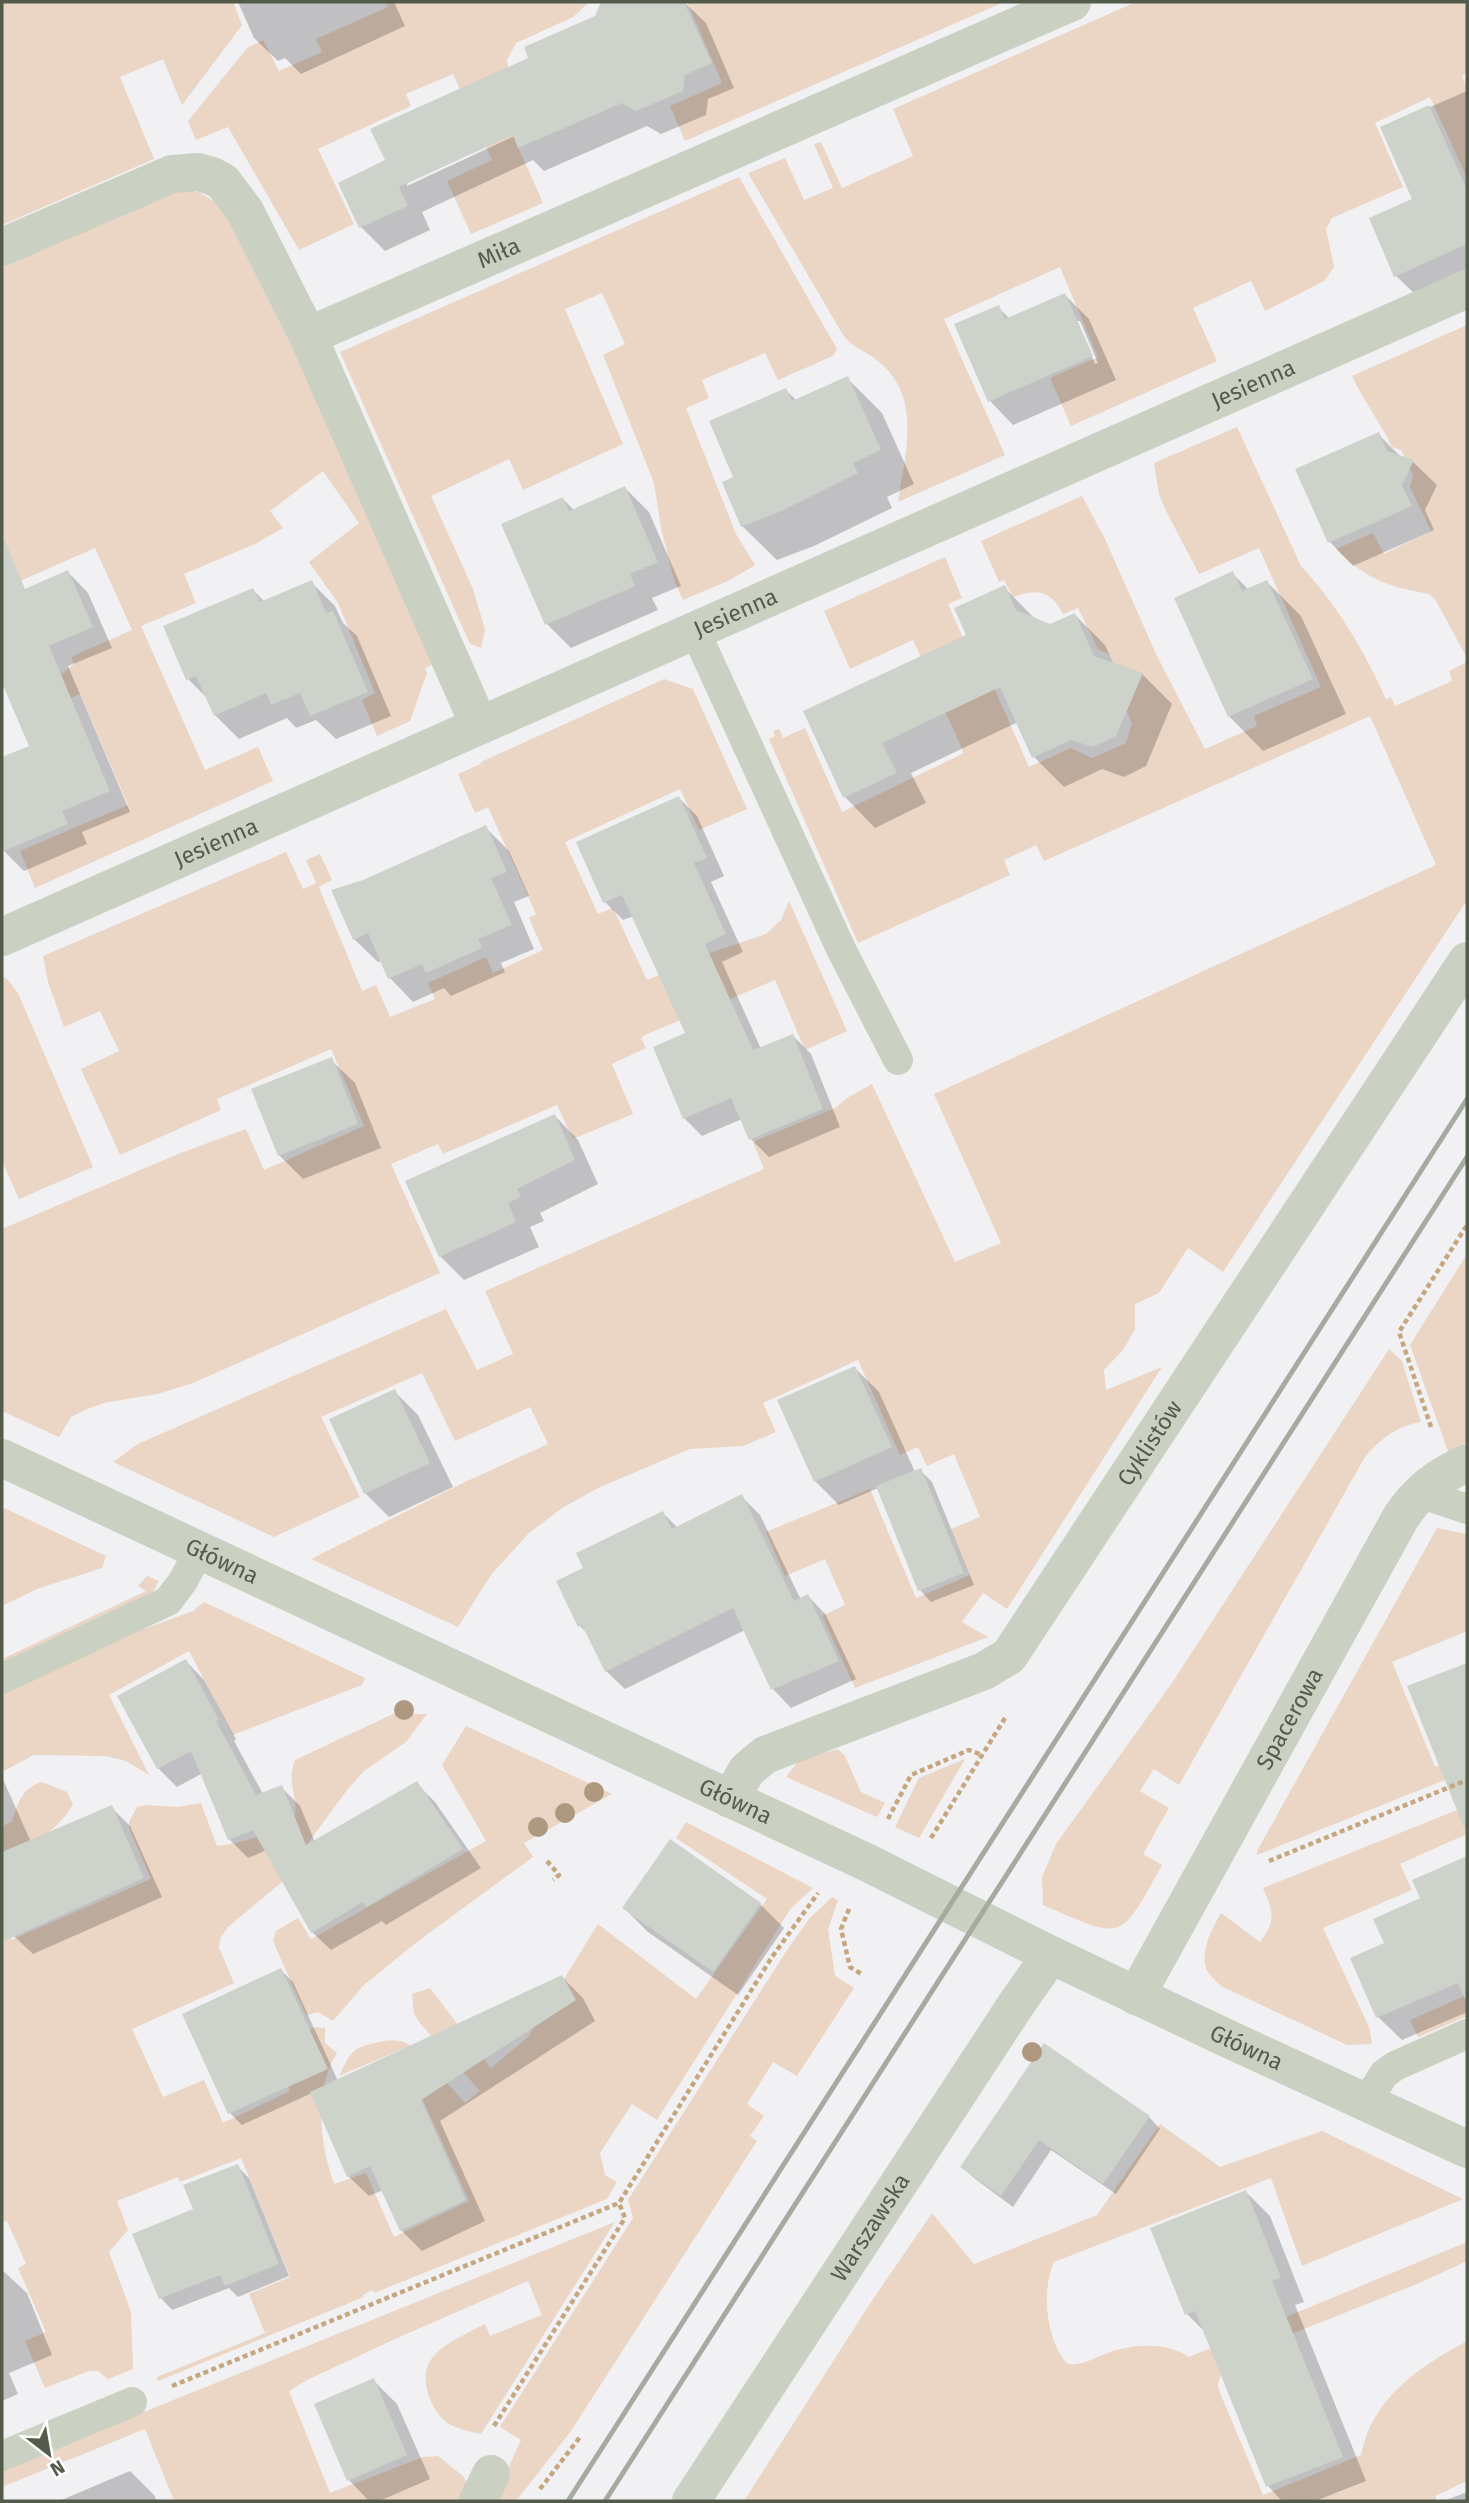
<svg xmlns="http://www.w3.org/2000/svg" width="1469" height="2503" font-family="'Fira Sans',sans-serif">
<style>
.green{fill:#ebd5c4}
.shadow{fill:#0003;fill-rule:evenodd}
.building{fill:#cdd2cb}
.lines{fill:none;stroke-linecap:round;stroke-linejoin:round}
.path{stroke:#c6a67f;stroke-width:4.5;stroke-dasharray:5 3.5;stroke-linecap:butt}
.lane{stroke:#cad1c3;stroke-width:30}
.street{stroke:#cad1c3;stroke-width:38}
.rail{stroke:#a6aba2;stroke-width:5}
.tree{fill:#ae9880}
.labels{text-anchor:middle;stroke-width:5;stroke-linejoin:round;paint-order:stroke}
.street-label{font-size:23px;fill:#535c4a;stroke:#fff}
</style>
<rect width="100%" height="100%" fill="#f1f1f3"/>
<g class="green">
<polygon points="2,2 233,2 242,25 182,105 163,59 120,77 154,159 2,225"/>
<polygon points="386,2 589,2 573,17 516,43 507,60 515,140 543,203 471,234 447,181 492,160 453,74 406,94 411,106 318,149 354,224 299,250 228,127 196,140 188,121 247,48 263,40 279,71 322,52 316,39 388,7"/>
<polygon points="687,2 1004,2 685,141 670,106 722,83"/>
<path d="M1136,2h331v71l-5,3 5,12v90l-37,-81 -55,26 28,64 -71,31 -6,11 8,38 -10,14 -59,30 -14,-30 -58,27 24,53 -146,65 -21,-48 48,-21 -38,-90 -116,52 61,136 -107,47c7,-48 25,-105 -20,-141 -12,-10 -25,-13 -35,-26l-95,-162 37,-15 19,42 29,-12 -19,-44 7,-2 21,46 71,-32 -20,-47z"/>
<polygon points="739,177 837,349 833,356 778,380 765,353 702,380 709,398 686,408 736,534 755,565 730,580 683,600 674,580 661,528 654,483 603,355 625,344 602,293 565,309 623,444 523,490 509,459 431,496 473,589 485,629 481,648 470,644 340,352"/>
<polygon points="184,189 201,193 225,209 287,326 436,663 425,668 427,673 410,721 377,736 362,700 375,693 338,603 309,562 359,523 323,471 270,511 283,528 255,544 184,574 196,603 141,626 205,770 258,747 273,781 35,888 20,851 128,805 80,694 18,721 25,704 74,664 71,657 132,630 95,548 2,589 2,263"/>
<path d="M1467,325v333l-32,-59 -6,-5c-42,-8 -62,-14 -93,-45l37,-16 11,21 47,-23 -21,-44 3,-12 -12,-25 -9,-3c-12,-25 -28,-46 -40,-71z"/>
<path d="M1237,427l64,139c37,40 62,83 85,133l5,-2 4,9 57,-25 -3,-10 18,-9v238l-244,372 -35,-24 -29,45 -24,11v25l-12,21 -19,20 2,20 56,-23 -155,242 -24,-16 -21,29 26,15 -133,51 -33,-72 23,-11 -20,-46 -40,17 -19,-44 104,-43 46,109 54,-23 -19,-46 29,-12 -26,-63 -27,12 -9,-19 -18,8 -42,-95 -95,43 13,29 -33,14 -53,3 -90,38 -38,21 -34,26 -37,41 -33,52 -147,-68 154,-77 83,-38 -18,-37 -75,34 -33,-68 -101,44 39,80 -86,40 -161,-75 25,-18 308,-135 31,61 36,-16 -28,-63 279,-122 -11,-27 82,-34 12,-10 25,-14 83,178 46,-19 -67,-149 502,-229 -66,-149 -326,145 -8,-16 -32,15 6,15 -152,68 -89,-204 6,-3 -2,-5 6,-2 4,9 22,-10 37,84 122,-59 -51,-113 -63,29 -26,-58 121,-54 17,41 -14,6 28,64 8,-3 45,102 42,-19 21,10 34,-15 6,-20 -16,-36 4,-11 -10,-21 -12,-6 -20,-41 -15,6c-13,-25 -26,-25 -50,-17l-9,-17 -5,2 -18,-41 101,-45 23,43 52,117 48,93 52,-23 -3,-10 67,-29 -62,-139 -60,26 -34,-65 -6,-15 -5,-31z"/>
<polygon points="664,679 693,689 747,809 699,830 680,789 565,842 598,914 613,908 647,980 707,954 766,934 781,920 789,901 847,1031 805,1050 775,980 645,1035 641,1038 646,1048 612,1064 633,1114 573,1139 557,1105 443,1154 438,1144 391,1164 440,1273 193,1383 158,1394 104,1403 87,1409 71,1417 59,1437 2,1411 2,1229 178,1154 246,1129 264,1170 364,1126 331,1049 217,1099 221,1110 120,1155 81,1069 119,1051 100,1011 64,1027 48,982 43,956 286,852 303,889 316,883 306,860 320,854 332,880 319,887 362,991 376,985 390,1017 435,999 428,983 486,957 493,973 543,950 529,918 536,914 488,807 475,813 458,774 481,764 481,762"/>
<polygon points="2,976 7,979 18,993 93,1167 19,1199 2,1161"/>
<polygon points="1467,1254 1467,1442 1448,1451 1410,1345"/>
<path d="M1389,1349l13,12 19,61c-24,4 -40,16 -56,35l-186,328 -25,-16 -14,22 29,17 -26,46 19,11c-43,78 -38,75 -119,40l-1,-28 14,-33 116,-161z"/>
<polygon points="2,1507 106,1556 102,1568 37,1589 2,1606"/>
<polygon points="1437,1528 1467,1534 1467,1631 1392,1662 1435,1767 1467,1754 1467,1771 1257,1855 1257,1851"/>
<polygon points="147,1576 159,1581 153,1592 2,1665 2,1659 146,1591 138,1586"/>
<polygon points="204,1602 365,1678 362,1685 233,1735 189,1651 109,1695 149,1775 126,1761 106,1756 34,1755 2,1772 2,1691 100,1645 193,1611"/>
<path d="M393,1714h34l-21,28 -42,29 -17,19 -39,53 -5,13 -15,21 -60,50 -8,12 -1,9 15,35 -102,46 31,68 41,-17 19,43 67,-32 -20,-44 46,-20 9,1v15l12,10c-24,38 -17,91 -3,131l32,-11 28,64 75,-36 -69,-151 -61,26c12,-24 12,-28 40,-34 8,-2 19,-3 27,1 18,10 44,44 59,60l15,-12 -61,-69 -5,-9 -2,-19 18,-6 61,80 37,-31 70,-113 98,75 71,-100 -91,-61 10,-16 127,66 -22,20 -134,212 -25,-16 -32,49 5,22 12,7 -10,17 -233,94 -2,-3 -9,5 1,2 -206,84 -1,-4 108,-44 -16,-39 41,-17 -49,-119 -61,24 -2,-5 -61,24 11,29 -19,22 22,60 2,57 -25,10 -10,-8h-9l-44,17 -20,-47 21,-9 -28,-64 8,-4 -19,-43 -5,1v-298l9,16 140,-61 -22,-51v-6l8,-15 9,-2 32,2 23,-4 16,43c28,-3 56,-12 78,-31 3,-21 -9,-33 0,-55z"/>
<polygon points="466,1726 612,1794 524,1843 533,1857 417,1942 364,1985 333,2021 318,2012 306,2015 273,1941 276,1931 298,1918 311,1939 486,1841 442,1765"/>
<polygon points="838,1749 845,1756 861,1792 885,1803 877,1817 786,1777 799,1760"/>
<polygon points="965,1759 919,1838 895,1827 919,1778"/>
<path d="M42,1782l25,10 6,12c-10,19 -27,30 -43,44 -10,9 -18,20 -28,28v-50l10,-4c6,-18 9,-34 30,-40z"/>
<path d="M1467,1806v28l-67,30 12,26 -89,38 46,99 3,17 -25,1 -126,-59c-5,-5 -13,-12 -15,-18 -6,-18 7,-41 15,-55l39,29c17,-22 13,-30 3,-54z"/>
<polygon points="832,1897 838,1900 828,1929 835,1976 854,1988 797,2076 773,2062 747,2104 764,2116 750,2136 757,2141 571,2431 516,2501 493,2501 521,2440 500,2427 633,2218 628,2200 785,1953 809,1919"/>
<polygon points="1467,1995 1467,2016 1418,2037 1410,2020"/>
<path d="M1160,2124l60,43 102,-36 141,68 -161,67 -31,-88 -217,84c-13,28 -8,80 14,102 14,2 24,-5 37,-10 25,-10 61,-13 84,3l278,-115v19l-50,23 -166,66c-16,10 -32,17 -33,38l45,107 98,-40c11,-57 58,-88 106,-114v140l-32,15 2,5h-693l125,-196 63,-92 42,51 123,-49z"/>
<path d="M615,2222l-134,212c-11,-2 -22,-5 -32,-10 -16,-10 -29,-40 -21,-59 8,-19 40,-32 57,-41l5,12 52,-21 -14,-34 -133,58 -88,41 -18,11 41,102 93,-36 15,-1 25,20 6,11 -6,14h-289l-29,-72 -143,58v-18z"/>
</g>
<g class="shadow">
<polygon points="238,2 394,2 405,26 301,74 285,58 278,61 254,38"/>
<path d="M611,2h38l9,8 18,-8h8l22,21 28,65 -26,11 -2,16 -45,19 -14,-8 -103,45 -11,-11 -111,52 8,18 -45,21 -24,-24 26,-66 144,-102 65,-42 5,-11zM520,130l1,3 -114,53v-4z"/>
<polygon points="1467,91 1467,271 1415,294 1396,276 1414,200 1382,128"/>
<path d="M1065,295l24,24 27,61 -103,45 -23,-24 8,-94 12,12zM1076,321h4l18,42 -3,1z"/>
<polygon points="847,378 882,413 914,484 887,497 892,508 814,546 777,560 742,526 736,478 786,390 797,401"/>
<polygon points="1378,434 1402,458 1413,462 1437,485 1425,510 1434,530 1353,566 1330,542"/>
<polygon points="625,488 649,512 681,586 652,598 658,610 571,648 547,624 563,499 575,511"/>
<polygon points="68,572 88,593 112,648 68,666 130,812 82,832 87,844 24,871 4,851 2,845 2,759 31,747 5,687 2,689 2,601"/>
<polygon points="1232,573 1249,590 1267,582 1301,616 1346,714 1263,751 1229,716"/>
<polygon points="311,582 335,606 343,623 357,636 391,716 336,739 316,720 296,728 287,718 239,739 215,715 208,699 188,679 253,590 265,602"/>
<polygon points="1004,587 1036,620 1050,626 1075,615 1105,645 1114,664 1142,674 1172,704 1146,766 1124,777 1102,769 1064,787 1034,757 1018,722 911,773 926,803 875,828 845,797 805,712 968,636"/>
<polygon points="679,798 697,816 724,876 711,882 743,952 722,962 761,1049 793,1036 811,1054 840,1127 769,1157 751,1139 742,1119 702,1136 684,1118 687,1034 634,916 623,920 605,902 578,843"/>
<polygon points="485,827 509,851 529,896 514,902 534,949 501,963 505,972 451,996 444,988 413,1002 390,978 382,961 378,962 354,939"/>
<polygon points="331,1060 355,1083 381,1148 303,1179 279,1155"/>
<polygon points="555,1116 578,1140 598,1184 540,1213 544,1221 530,1227 539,1247 464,1280 440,1256"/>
<polygon points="855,1368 879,1392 915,1472 920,1470 932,1482 974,1585 931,1602 920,1590 878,1488 839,1505 815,1481"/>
<polygon points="394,1391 418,1415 453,1487 389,1517 365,1493"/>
<polygon points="741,1496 760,1515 801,1600 808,1596 826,1615 856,1679 791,1708 773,1689 745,1630 625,1689 606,1671 589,1635 580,1626 586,1569 663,1513 678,1528"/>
<polygon points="186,1661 204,1680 236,1739 234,1741 263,1794 281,1787 300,1806 315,1842 416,1783 435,1802 481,1868 386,1925 382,1921 331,1950 312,1932 267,1850 248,1858 229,1839 203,1773 177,1787 158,1768"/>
<polygon points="1467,1664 1467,1783 1463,1785 1409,1687"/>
<polygon points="2,1777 31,1842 111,1807 130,1826 162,1897 33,1954 14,1936 2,1909"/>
<polygon points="1467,1857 1467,2012 1402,2040 1378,2017 1386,1943 1422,1899 1414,1881"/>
<polygon points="760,1904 784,1928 738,1995 648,1932 624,1908"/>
<polygon points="281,1970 293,1982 338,2081 562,1977 583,1998 595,2021 440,2121 485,2221 422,2251 401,2230 383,2190 369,2196 348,2176 312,2093 242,2125 230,2113"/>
<polygon points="1045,2046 1149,2117 1160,2129 1116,2194 1051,2150 1013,2207 974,2178 962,2167"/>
<polygon points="237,2166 249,2178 289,2276 238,2297 229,2288 172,2310 161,2298 134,2235 196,2210"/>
<polygon points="1246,2192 1270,2216 1304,2302 1295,2305 1366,2481 1315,2501 1282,2501 1268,2486 1206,2333 1187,2314"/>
<polygon points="2,2270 27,2293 52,2355 9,2373 18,2394 2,2401"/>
<polygon points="373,2380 397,2404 430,2479 379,2501 369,2501 349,2480 316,2405"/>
<polygon points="130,2471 154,2495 157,2501 59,2501"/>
<polygon points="1467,2492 1467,2501 1444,2501"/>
</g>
<g class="building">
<polygon points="601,2 684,2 712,63 685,75 683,91 636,111 622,103 518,148 513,135 399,187 408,206 359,228 338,183 385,160 370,129 528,58 524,47 595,16"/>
<polygon points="1429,105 1467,190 1467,244 1394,277 1369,218 1412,199 1380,127"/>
<polygon points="1065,293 1093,356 988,402 954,324 999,305 1005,319"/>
<polygon points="848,376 881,450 853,463 858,473 779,512 741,527 722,482 733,477 709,421 786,388 792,401"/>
<polygon points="1379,432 1387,451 1414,460 1402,485 1412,506 1328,543 1295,469"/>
<polygon points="625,486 658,562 630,574 635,586 545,625 501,524 563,497 569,511"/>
<polygon points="2,534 25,589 68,570 93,627 49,646 110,791 62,811 68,824 2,852 2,757 29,746 2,683"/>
<polygon points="1233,571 1242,591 1267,580 1313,679 1228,717 1174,598"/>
<polygon points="312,580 326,613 333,611 368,692 310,716 300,693 271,705 266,693 214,716 196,676 186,680 163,626 253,588 260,602"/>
<polygon points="1005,585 1016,610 1050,624 1075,613 1094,656 1143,673 1116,736 1093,747 1071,740 1032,758 1000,687 882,743 897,773 843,798 803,711 966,635 954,608"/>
<polygon points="679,796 707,858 694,863 726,934 705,944 753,1050 793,1034 823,1109 749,1140 731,1098 683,1119 653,1047 685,1033 622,895 603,903 576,842"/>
<polygon points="486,825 507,872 491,878 512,925 478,939 482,948 426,973 422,964 388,979 368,933 353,940 331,890 363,880"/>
<polygon points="332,1057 358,1124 278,1156 251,1089"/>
<polygon points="555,1114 575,1160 517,1189 521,1197 508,1203 516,1222 439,1257 405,1181"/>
<polygon points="855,1366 892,1447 814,1482 777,1400"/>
<polygon points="395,1389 430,1463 364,1494 329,1419"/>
<polygon points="921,1468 964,1573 918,1591 876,1486"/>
<polygon points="742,1494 794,1601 808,1594 839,1661 771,1690 733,1608 605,1672 582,1625 578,1627 556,1581 583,1568 576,1553 663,1511 672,1529"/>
<polygon points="186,1659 219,1720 216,1721 256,1795 282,1785 306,1845 417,1781 463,1849 366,1907 363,1902 311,1933 253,1830 228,1840 191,1751 157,1769 117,1696"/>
<polygon points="1467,1663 1467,1830 1465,1830 1407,1686"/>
<polygon points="112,1805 144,1878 2,1942 2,1852"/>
<polygon points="670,1839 761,1903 713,1972 622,1908"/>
<polygon points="1467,1856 1467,2003 1458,1983 1376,2018 1350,1958 1384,1943 1373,1919 1420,1898 1412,1880"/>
<polygon points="281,1968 328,2069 228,2114 182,2014"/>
<polygon points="562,1975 576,2000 421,2100 466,2200 400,2231 370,2166 347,2177 310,2092"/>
<polygon points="1044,2043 1150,2116 1103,2184 1039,2140 1001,2196 960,2167"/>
<polygon points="238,2164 279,2264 225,2286 220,2275 159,2299 132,2234 193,2209 183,2185"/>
<polygon points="1246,2190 1281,2278 1272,2281 1343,2457 1266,2487 1195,2311 1185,2315 1150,2228"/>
<polygon points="374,2378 407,2455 347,2481 314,2404"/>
</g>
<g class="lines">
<g class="path">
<polyline points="1431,1427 1399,1332 1467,1225"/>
<polyline points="888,1819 911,1775 969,1750 982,1755"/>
<polyline points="931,1838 1005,1718"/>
<polyline points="547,1861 559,1875 553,1880"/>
<polyline points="1269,1861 1467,1780"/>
<polyline points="849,1909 841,1929 850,1967 863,1975"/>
<polyline points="172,2386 619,2203 772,1957 818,1893"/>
<polyline points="494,2426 625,2218 619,2203"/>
<polyline points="540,2489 580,2437"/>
</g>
<g class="lane">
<polyline points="695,631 841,949 898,1060"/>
<polyline points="1419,1493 1467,1509"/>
<polyline points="2,1679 168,1601 183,1581 199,1551"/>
<polyline points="1366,2102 1384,2074 1395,2066 1467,2034"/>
<polyline points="2,2456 132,2402"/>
</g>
<g class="street">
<polyline points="2,247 172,174 198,172 212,176 223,182 245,211 308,336 479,725"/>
<path id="s1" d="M308,336l764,-334"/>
<path id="s2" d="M2,937l1465,-648"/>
<path id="s3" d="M2,1458l866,405 183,92 171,81 245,113"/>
<path id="s4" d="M730,1799l17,-29 18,-15 219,-84 25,-15 458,-695"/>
<path id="s5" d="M1136,1996l265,-479c17,-26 38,-41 66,-54"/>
<polyline points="478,2501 491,2474"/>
<path id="s6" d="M691,2501l326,-498 34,-48"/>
</g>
<g class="rail">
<polyline points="568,2501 1467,1099"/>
<polyline points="605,2501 1467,1157"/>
</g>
</g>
<g class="tree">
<circle cx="404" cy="1710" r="10"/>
<circle cx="594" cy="1792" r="10"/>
<circle cx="565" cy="1813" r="10"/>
<circle cx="538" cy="1827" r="10"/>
<circle cx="1032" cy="2052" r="10"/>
</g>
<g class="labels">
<g class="street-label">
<text dy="8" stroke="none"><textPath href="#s1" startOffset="208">Miła</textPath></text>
<text dy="8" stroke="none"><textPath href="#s2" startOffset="1368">Jesienna</textPath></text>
<text dy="8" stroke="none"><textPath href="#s2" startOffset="802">Jesienna</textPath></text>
<text dy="8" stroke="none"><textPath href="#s2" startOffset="234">Jesienna</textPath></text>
<text dy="8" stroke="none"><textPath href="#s4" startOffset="576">Cyklistów</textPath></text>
<text dy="8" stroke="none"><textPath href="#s3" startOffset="243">Główna</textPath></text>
<text dy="8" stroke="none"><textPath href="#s5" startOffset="317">Spacerowa</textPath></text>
<text dy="8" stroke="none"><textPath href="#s3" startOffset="810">Główna</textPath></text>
<text dy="8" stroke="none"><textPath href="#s3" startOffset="1377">Główna</textPath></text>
<text dy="8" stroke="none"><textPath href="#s6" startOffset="327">Warszawska</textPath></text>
</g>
</g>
<rect width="1469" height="2503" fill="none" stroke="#535c4a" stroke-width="7"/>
<g transform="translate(49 2454) rotate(149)" stroke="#ffffff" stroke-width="5" paint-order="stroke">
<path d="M0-5L12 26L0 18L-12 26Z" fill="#535c4a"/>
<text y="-10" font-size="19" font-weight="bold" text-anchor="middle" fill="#535c4a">N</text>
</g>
</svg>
